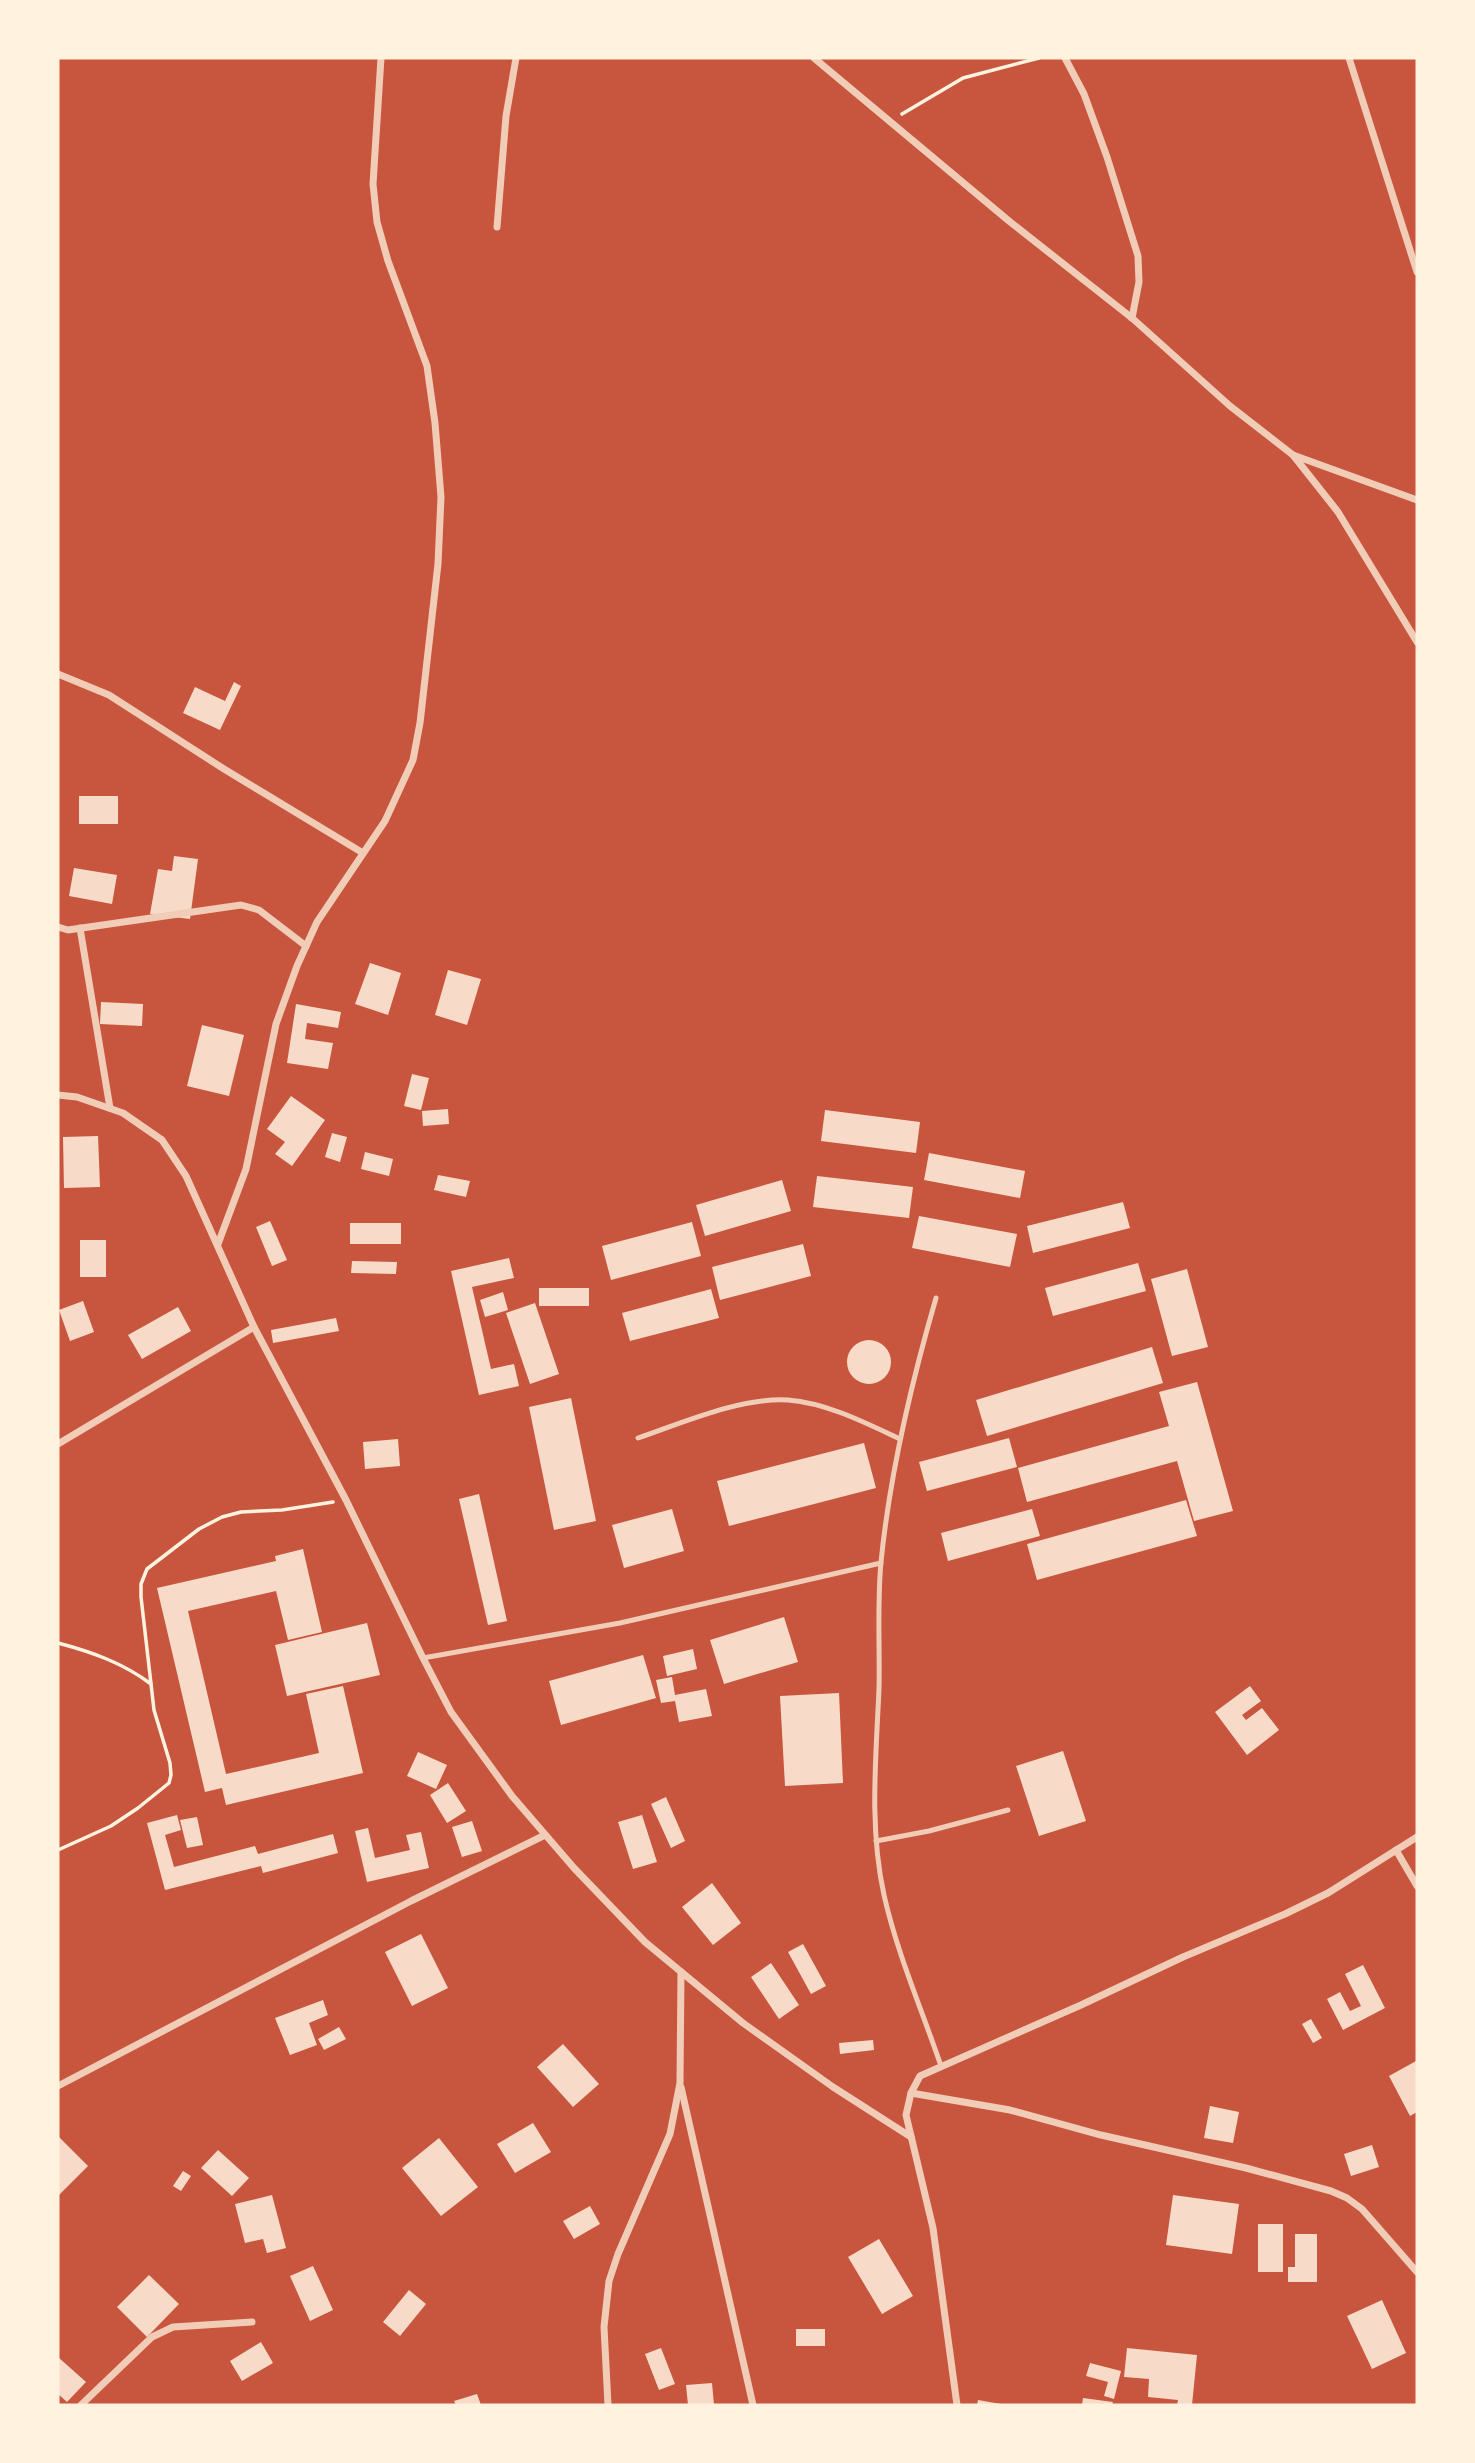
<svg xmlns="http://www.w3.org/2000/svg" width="1475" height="2463" font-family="Figtree,sans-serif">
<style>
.building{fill:#f7dbc8}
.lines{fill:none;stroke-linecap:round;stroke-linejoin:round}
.path{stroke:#fff3e0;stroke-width:3.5}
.service{stroke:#f1ccb7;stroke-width:5}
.minor{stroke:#f1ccb7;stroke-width:7}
</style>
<rect width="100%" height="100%" fill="#c8553d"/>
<g class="building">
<polygon points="234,682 241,686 220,730 183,713 195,687 225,701"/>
<rect x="79" y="796" width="39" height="28"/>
<polygon points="174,856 198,859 190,919 150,914 158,869 172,871"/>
<polygon points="74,868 117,875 112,904 69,896"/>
<polygon points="370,963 401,973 388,1015 355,1004"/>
<polygon points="448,970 481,979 467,1025 435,1015"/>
<polygon points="101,1002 143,1004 142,1026 100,1024"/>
<polygon points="296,1004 341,1012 338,1028 307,1023 305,1039 333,1043 328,1069 287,1063"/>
<polygon points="202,1025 244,1035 229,1096 187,1086"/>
<polygon points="412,1074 429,1078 421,1110 404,1106"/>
<polygon points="291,1096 325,1120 292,1166 275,1154 285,1142 267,1129"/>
<polygon points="448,1109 449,1124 423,1126 422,1111"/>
<polygon points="825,1110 920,1122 916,1153 821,1141"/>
<polygon points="332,1133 347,1137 340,1162 325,1157"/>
<polygon points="98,1136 100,1187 64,1188 63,1137"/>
<polygon points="365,1152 393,1159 389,1176 361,1169"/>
<polygon points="929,1153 1025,1171 1020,1198 924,1180"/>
<polygon points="438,1175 470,1181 466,1197 434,1190"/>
<polygon points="817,1176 913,1187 909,1218 813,1207"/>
<polygon points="782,1180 791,1211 705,1236 696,1205"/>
<polygon points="1123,1202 1130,1228 1033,1253 1027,1226"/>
<polygon points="919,1216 1017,1234 1010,1267 912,1248"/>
<polygon points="270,1221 287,1260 272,1266 256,1227"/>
<polygon points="692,1222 701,1256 611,1280 602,1246"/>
<rect x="350" y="1223" width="51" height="21"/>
<rect x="80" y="1240" width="26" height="37"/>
<polygon points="803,1244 811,1276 720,1300 712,1267"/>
<polygon points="509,1258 514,1278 472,1287 491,1369 514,1364 519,1386 479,1395 451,1271"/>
<polygon points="352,1261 397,1262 396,1274 351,1273"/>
<polygon points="1138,1263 1146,1291 1053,1316 1045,1288"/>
<polygon points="1187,1269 1208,1347 1172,1356 1151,1279"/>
<rect x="539" y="1288" width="50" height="18"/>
<polygon points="711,1289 719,1318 630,1341 622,1313"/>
<polygon points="503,1292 508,1310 485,1317 480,1300"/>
<polygon points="83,1301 94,1332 70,1341 59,1310"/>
<polygon points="535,1303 559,1374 530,1384 506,1313"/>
<polygon points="178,1307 191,1331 142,1359 128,1335"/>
<polygon points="336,1318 339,1331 273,1343 271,1330"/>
<circle cx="869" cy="1362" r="22"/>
<polygon points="1152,1347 1163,1383 987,1436 976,1400"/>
<polygon points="1197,1382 1233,1511 1194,1521 1177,1461 1027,1502 1018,1468 1169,1426 1159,1392"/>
<polygon points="571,1398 596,1521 554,1530 529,1407"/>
<polygon points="1009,1438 1017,1467 927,1491 919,1462"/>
<polygon points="398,1439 400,1466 365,1469 363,1442"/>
<polygon points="864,1443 876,1488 729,1526 717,1481"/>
<polygon points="479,1494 507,1621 488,1625 459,1499"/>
<polygon points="1186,1500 1197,1536 1037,1580 1027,1544"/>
<polygon points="672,1509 684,1551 624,1568 612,1525"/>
<polygon points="1032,1509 1040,1536 948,1561 941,1533"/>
<polygon points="303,1549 322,1632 288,1640 276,1591 188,1611 226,1774 319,1753 306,1694 343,1686 363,1773 226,1805 222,1788 205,1792 157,1588 276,1561 275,1556"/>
<polygon points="784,1617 798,1662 724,1684 710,1640"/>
<polygon points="367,1623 380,1675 287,1696 275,1645"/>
<polygon points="693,1649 697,1669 667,1676 663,1656"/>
<polygon points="643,1655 656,1698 561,1725 549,1681"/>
<polygon points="672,1677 675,1695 706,1689 712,1716 679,1722 675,1701 661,1703 656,1680"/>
<polygon points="1250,1686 1261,1701 1242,1715 1246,1720 1262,1708 1279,1730 1247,1755 1215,1712"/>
<polygon points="839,1693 843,1783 785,1786 780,1696"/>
<polygon points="1063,1751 1086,1821 1039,1836 1016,1766"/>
<polygon points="418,1752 447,1765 436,1789 407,1776"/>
<polygon points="448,1783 466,1811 447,1823 430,1795"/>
<polygon points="666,1797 685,1841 671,1848 651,1804"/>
<polygon points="177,1815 181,1830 165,1835 174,1867 255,1846 258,1854 333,1834 338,1853 263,1873 261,1866 165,1890 147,1823"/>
<polygon points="642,1815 657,1862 633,1869 618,1822"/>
<polygon points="197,1817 203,1845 187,1848 180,1820"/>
<polygon points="472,1821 482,1851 462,1857 452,1827"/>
<polygon points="368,1828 375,1858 410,1850 406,1835 421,1832 429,1868 367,1882 355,1831"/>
<polygon points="712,1883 741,1923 713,1945 682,1907"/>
<polygon points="421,1934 448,1988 412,2006 385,1952"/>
<polygon points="803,1944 826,1986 811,1994 788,1952"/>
<polygon points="771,1963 799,2005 779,2019 751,1977"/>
<polygon points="1363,1965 1385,2008 1343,2030 1327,1999 1340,1992 1350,2011 1361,2006 1345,1974"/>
<polygon points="323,2000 328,2015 309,2023 317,2045 290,2055 275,2018"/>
<polygon points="1311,2019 1322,2038 1313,2043 1302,2024"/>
<polygon points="339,2027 346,2039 324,2050 318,2039"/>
<polygon points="873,2040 874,2050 840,2054 839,2043"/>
<polygon points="563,2044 599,2084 573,2107 537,2067"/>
<polygon points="1416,2061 1417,2112 1410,2116 1389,2076"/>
<polygon points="1210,2106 1239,2112 1233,2143 1204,2138"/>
<polygon points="533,2123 551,2152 515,2173 497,2144"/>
<polygon points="58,2136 88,2166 58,2196"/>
<polygon points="439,2138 478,2187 441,2216 402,2168"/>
<polygon points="1372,2145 1379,2167 1351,2176 1344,2154"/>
<polygon points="218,2150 249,2178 232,2196 201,2168"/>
<polygon points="183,2171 191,2176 181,2191 173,2186"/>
<polygon points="272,2195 286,2248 267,2253 263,2239 245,2243 235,2204"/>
<polygon points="1173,2195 1239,2204 1232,2254 1166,2245"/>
<polygon points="590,2206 600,2224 574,2239 563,2221"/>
<rect x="1258" y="2224" width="25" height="48"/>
<polygon points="1295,2234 1317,2234 1317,2282 1288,2282 1288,2267 1295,2267"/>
<polygon points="879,2239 913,2296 882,2314 848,2257"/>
<polygon points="313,2266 333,2310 310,2321 290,2276"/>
<polygon points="149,2275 179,2304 147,2337 117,2307"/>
<polygon points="409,2290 426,2304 400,2336 383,2322"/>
<polygon points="1382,2300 1406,2353 1372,2369 1347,2316"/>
<rect x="796" y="2329" width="29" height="17"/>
<polygon points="261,2342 273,2363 242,2381 230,2361"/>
<polygon points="661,2348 675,2384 659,2390 645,2354"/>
<polygon points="1127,2348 1197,2355 1192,2405 1177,2405 1178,2400 1148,2397 1149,2379 1124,2377"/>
<polygon points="58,2357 86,2382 67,2402 58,2394"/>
<polygon points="1090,2363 1121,2371 1114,2399 1104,2396 1108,2382 1086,2376"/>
<polygon points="712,2383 714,2405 688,2405 686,2385"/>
<polygon points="477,2394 481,2405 456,2405 454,2401"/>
<polygon points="1083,2398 1113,2402 1112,2405 1082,2405"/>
<polygon points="978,2400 1001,2404 1000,2405 977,2405"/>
</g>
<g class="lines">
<g class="path">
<polyline points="902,114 963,78 1039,58"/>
<path d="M58,1643c34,9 65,20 93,41"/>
<polyline points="58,1850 111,1826 138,1808 169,1783 171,1775 170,1763 154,1710 141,1597 141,1584 147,1569 199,1529 222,1517 241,1512 282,1510 333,1502"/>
</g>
<g class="service">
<path d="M936,1298c-25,86 -46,174 -55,264 -4,42 -1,85 -2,127 -3,69 -10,138 5,206 13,58 38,115 57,171"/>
<path d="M638,1438c44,-15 103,-41 150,-38 39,3 78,23 112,39"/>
<polyline points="423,1658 620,1623 881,1563"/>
<polyline points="876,1841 929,1831 1008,1810"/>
</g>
<g class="minor">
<polyline points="814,58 1009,221 1132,318 1230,406 1293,455 1338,512 1417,642"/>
<polyline points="1065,58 1084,94 1107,157 1138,256 1139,282 1132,318"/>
<polyline points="1349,58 1417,272"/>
<polyline points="497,227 506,116 516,58"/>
<polyline points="1293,455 1417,500"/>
<polyline points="58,674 109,695 224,769 363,853"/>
<polyline points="58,927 68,930 241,905 259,910 306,946"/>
<polyline points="80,928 110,1108"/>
<polyline points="58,1095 77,1097 123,1113 162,1140 186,1176 254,1327 346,1500 423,1658 451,1712 512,1796 574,1868 645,1942 743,2023 833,2087 911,2137"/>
<polyline points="218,1244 246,1169 276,1024 297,966 317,922 385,821 413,760 420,723 438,564 441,497 435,423 427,366 388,261 377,222 373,184 381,58"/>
<polyline points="58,1444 254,1327"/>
<polyline points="1396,1850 1417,1886"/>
<polyline points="58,2086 411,1901 545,1835"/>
<polyline points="681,2087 753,2405"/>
<polyline points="911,2093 1010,2110 1101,2135 1246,2168 1331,2191 1347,2198 1362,2209 1417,2272"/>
<polyline points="81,2405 152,2337 173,2327 252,2322"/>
<polyline points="608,2405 604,2327 609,2281 618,2254 670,2134 680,2083 681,1972"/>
<polyline points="957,2405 933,2228 906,2115 911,2093 920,2076 1081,2005 1183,1957 1285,1914 1328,1893 1417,1837"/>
</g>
</g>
<rect width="1475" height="2463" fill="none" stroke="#fff3e0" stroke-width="119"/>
</svg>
